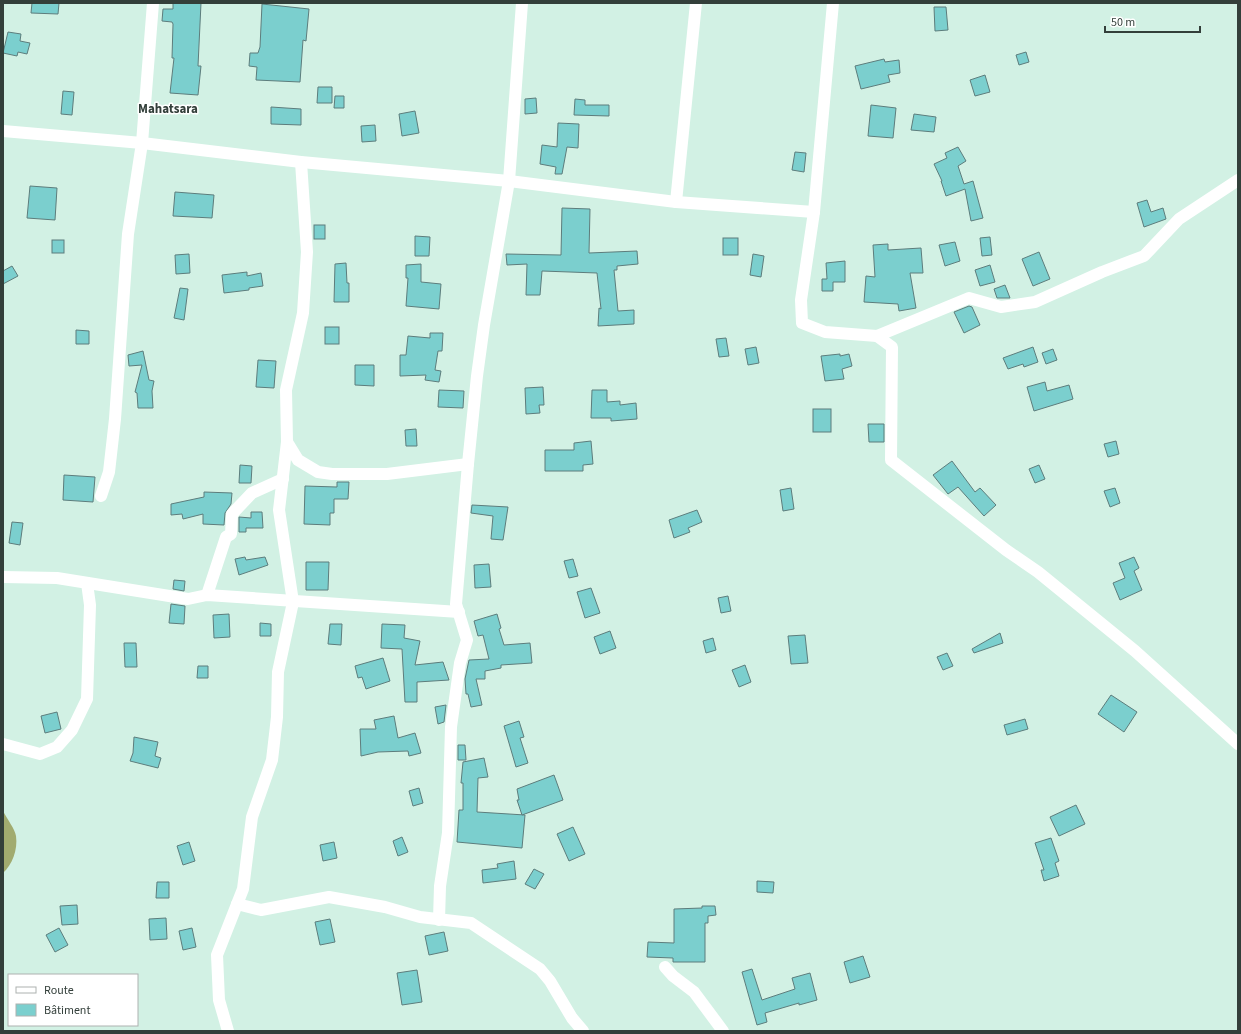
<svg xmlns="http://www.w3.org/2000/svg" width="1241" height="1034" font-family="'Source Sans 3',sans-serif">
<style>
.forest{fill:#a1ab6f}
.building{fill:#7bcfce;stroke:#5d7d7c}
.lines{fill:none;stroke-linecap:round;stroke-linejoin:round}
.minor{stroke:#fff;stroke-width:12}
.labels{text-anchor:middle;stroke-width:3;stroke-linejoin:round;paint-order:stroke}
.neighbourhood-label{font-size:13px;font-weight:bold;fill:#333f3a;stroke:#fff}
</style>
<rect width="100%" height="100%" fill="#d2f1e4"/>
<path class="forest" d="M3,811c4,8 12,18 13,25 2,14 -4,29 -13,37z"/>
<g class="building">
<polygon points="32,3 59,3 58,14 31,13"/>
<polygon points="173,3 201,3 198,66 201,66 198,95 170,93 174,58 172,58 173,24 172,22 162,21 163,9 173,9"/>
<polygon points="262,4 309,9 306,41 303,40 300,82 256,80 257,67 249,66 250,53 258,53 260,47"/>
<polygon points="934,7 946,7 948,30 935,31"/>
<polygon points="8,32 21,34 20,41 30,43 27,54 18,52 17,56 3,53"/>
<polygon points="1026,52 1029,62 1019,65 1016,55"/>
<polygon points="884,59 885,62 899,60 900,73 888,75 890,82 861,89 855,66"/>
<polygon points="985,75 990,92 975,96 970,80"/>
<polygon points="318,87 332,87 332,103 317,103"/>
<polygon points="63,91 74,92 72,115 61,114"/>
<polygon points="335,96 344,96 344,108 334,108"/>
<polygon points="536,98 537,113 525,114 525,99"/>
<polygon points="575,99 585,100 585,105 609,105 609,116 574,115"/>
<polygon points="871,105 896,108 893,138 868,136"/>
<polygon points="271,107 301,109 301,125 271,124"/>
<polygon points="415,111 419,133 402,136 399,114"/>
<polygon points="914,114 936,117 934,132 911,130"/>
<polygon points="558,123 579,124 578,148 567,147 562,174 555,174 556,167 540,164 542,145 557,147"/>
<polygon points="375,125 376,141 362,142 361,126"/>
<polygon points="958,147 966,161 958,166 964,184 973,181 983,218 971,221 965,189 946,196 941,181 942,181 934,164 947,158 945,153"/>
<polygon points="795,152 806,153 804,172 792,170"/>
<polygon points="30,186 57,188 55,220 27,218"/>
<polygon points="175,192 214,195 212,218 173,216"/>
<polygon points="1147,200 1151,212 1163,208 1166,219 1144,227 1137,203"/>
<polygon points="562,208 590,209 589,253 637,251 638,264 617,266 617,270 614,270 618,311 634,310 634,324 598,326 599,308 601,309 597,273 542,271 540,295 526,295 527,264 507,265 506,254 561,255"/>
<rect x="314" y="225" width="11" height="14"/>
<polygon points="415,236 430,237 429,256 415,256"/>
<polygon points="990,237 992,255 982,256 980,238"/>
<rect x="723" y="238" width="15" height="17"/>
<rect x="52" y="240" width="12" height="13"/>
<polygon points="955,242 960,261 945,266 939,245"/>
<polygon points="888,244 888,250 921,248 923,273 910,273 916,308 899,311 898,304 864,302 866,276 875,277 873,245"/>
<polygon points="1039,252 1050,279 1033,286 1022,259"/>
<polygon points="189,254 190,273 176,274 175,255"/>
<polygon points="753,254 764,256 761,277 750,275"/>
<polygon points="845,261 845,282 833,282 833,291 822,291 822,279 827,279 826,263"/>
<polygon points="346,263 347,283 349,283 349,302 334,302 335,264"/>
<polygon points="421,264 421,282 441,284 439,309 406,306 408,278 406,278 406,265"/>
<polygon points="990,265 995,282 980,286 975,270"/>
<polygon points="12,266 18,276 3,284 3,271"/>
<polygon points="247,272 247,276 261,273 263,286 249,288 249,290 224,293 222,275"/>
<polygon points="1005,285 1010,298 997,298 994,289"/>
<polygon points="180,288 188,289 184,320 174,318"/>
<polygon points="969,306 972,307 980,325 964,333 954,312"/>
<rect x="325" y="327" width="14" height="17"/>
<polygon points="76,330 89,331 89,344 76,344"/>
<polygon points="430,333 443,333 442,351 438,351 435,370 441,371 439,382 425,380 426,375 400,376 400,355 406,355 408,336 430,338"/>
<polygon points="726,338 729,356 719,357 716,339"/>
<polygon points="756,347 759,363 748,365 745,349"/>
<polygon points="1033,347 1038,362 1024,367 1023,364 1008,369 1003,358"/>
<polygon points="1053,349 1057,360 1046,364 1042,353"/>
<polygon points="143,351 149,380 154,381 152,391 153,408 138,408 137,393 135,392 142,365 129,366 128,355"/>
<polygon points="840,354 840,356 849,354 852,366 842,369 844,379 825,381 821,356"/>
<polygon points="258,360 276,361 274,388 256,387"/>
<polygon points="355,365 374,365 374,386 355,385"/>
<polygon points="1045,382 1047,391 1069,385 1073,399 1034,411 1027,387"/>
<polygon points="543,387 544,405 539,405 540,413 526,414 525,388"/>
<polygon points="439,390 464,391 463,408 438,407"/>
<polygon points="592,390 607,390 607,402 620,401 620,405 636,403 637,419 611,421 611,418 591,418"/>
<rect x="813" y="409" width="18" height="23"/>
<polygon points="868,424 884,424 884,442 869,442"/>
<polygon points="416,429 417,446 406,446 405,430"/>
<polygon points="591,441 593,464 583,465 583,471 545,471 545,450 574,450 574,443"/>
<polygon points="1116,441 1119,454 1108,457 1104,444"/>
<polygon points="952,461 975,492 980,488 996,505 984,516 958,487 948,494 933,475"/>
<polygon points="240,465 252,466 251,483 239,483"/>
<polygon points="1039,465 1045,479 1035,483 1029,469"/>
<polygon points="64,475 95,477 93,502 63,500"/>
<polygon points="337,482 349,482 348,499 334,499 334,513 330,513 330,525 304,524 305,486 337,487"/>
<polygon points="791,488 794,509 783,511 780,490"/>
<polygon points="1115,488 1120,503 1110,507 1104,491"/>
<polygon points="204,492 232,493 231,504 225,513 224,525 203,524 203,514 183,519 182,514 171,515 171,504 204,497"/>
<polygon points="472,505 508,507 503,540 491,539 493,516 471,513"/>
<polygon points="697,510 702,522 688,528 690,532 674,538 669,520"/>
<polygon points="251,512 262,512 263,528 246,528 246,532 239,532 239,517 251,518"/>
<polygon points="12,522 23,523 20,545 9,543"/>
<polygon points="245,557 246,560 265,557 268,565 239,575 235,559"/>
<polygon points="1134,557 1139,568 1134,571 1142,590 1120,600 1113,583 1125,578 1119,563"/>
<polygon points="573,559 578,576 569,578 564,561"/>
<polygon points="306,562 329,562 328,590 306,590"/>
<polygon points="489,564 491,587 475,588 474,565"/>
<polygon points="174,580 185,581 184,591 173,589"/>
<polygon points="591,588 600,613 585,618 577,592"/>
<polygon points="728,596 731,611 721,613 718,598"/>
<polygon points="171,604 185,606 184,624 169,623"/>
<polygon points="229,614 230,637 214,638 213,615"/>
<polygon points="497,614 501,628 499,629 504,645 530,643 532,663 501,665 501,668 485,671 485,679 476,679 482,705 471,707 468,694 466,694 465,679 469,660 489,659 483,635 478,636 474,621"/>
<polygon points="260,623 271,624 271,636 260,636"/>
<polygon points="330,624 342,624 341,645 328,644"/>
<polygon points="382,624 405,625 404,638 420,641 415,665 443,662 449,680 417,682 417,702 405,702 402,649 381,648"/>
<polygon points="610,631 616,648 600,654 594,637"/>
<polygon points="1000,633 1003,643 974,653 972,649"/>
<polygon points="805,635 808,663 791,664 788,636"/>
<polygon points="713,638 716,650 706,653 703,641"/>
<polygon points="124,643 136,643 137,667 125,667"/>
<polygon points="947,653 953,666 943,670 937,657"/>
<polygon points="383,658 390,681 366,689 362,677 358,678 355,666"/>
<polygon points="745,665 751,682 739,687 732,670"/>
<polygon points="198,666 208,666 208,678 197,678"/>
<polygon points="1111,695 1137,712 1124,732 1098,714"/>
<polygon points="446,705 444,722 438,724 435,707"/>
<polygon points="57,712 61,729 45,733 41,716"/>
<polygon points="394,716 398,738 415,733 421,753 409,756 408,751 378,752 361,756 360,729 376,729 374,720"/>
<polygon points="1025,719 1028,729 1007,735 1004,725"/>
<polygon points="519,721 524,737 520,738 528,763 516,767 504,726"/>
<polygon points="134,737 158,742 155,756 161,758 158,768 130,761 133,753"/>
<polygon points="458,745 465,745 466,760 458,760"/>
<polygon points="484,758 488,777 478,778 477,812 525,815 522,848 457,842 459,810 463,810 463,783 461,783 463,762"/>
<polygon points="554,775 563,800 522,815 517,800 519,800 517,789"/>
<polygon points="419,788 423,803 413,806 409,791"/>
<polygon points="1076,805 1085,824 1059,836 1050,817"/>
<polygon points="573,827 585,854 569,861 557,834"/>
<polygon points="402,837 408,852 398,856 393,841"/>
<polygon points="1051,838 1059,861 1055,863 1059,876 1044,881 1041,870 1044,870 1035,843"/>
<polygon points="189,842 195,861 183,865 177,846"/>
<polygon points="334,842 337,858 323,861 320,845"/>
<polygon points="514,861 516,879 483,883 482,870 498,868 497,864"/>
<polygon points="534,869 544,874 535,889 525,884"/>
<polygon points="757,881 774,882 773,893 757,892"/>
<polygon points="157,882 169,882 169,898 156,898"/>
<polygon points="77,905 78,924 62,925 60,906"/>
<polygon points="702,906 715,906 716,915 708,916 708,923 705,923 705,962 673,962 673,958 647,957 648,942 674,943 674,909 702,908"/>
<polygon points="166,918 167,939 150,940 149,919"/>
<polygon points="330,919 335,942 320,945 315,922"/>
<polygon points="59,928 68,945 55,952 46,935"/>
<polygon points="192,928 196,947 183,950 179,931"/>
<polygon points="444,932 448,951 429,955 425,936"/>
<polygon points="863,956 870,977 850,983 844,962"/>
<polygon points="752,969 762,1000 795,989 792,978 810,973 817,1000 799,1005 799,1003 765,1013 767,1022 757,1025 742,972"/>
<polygon points="417,970 422,1002 402,1005 397,973"/>
</g>
<g class="lines">
<g class="minor">
<polyline points="833,3 814,212 801,300 802,323 825,332 877,336 969,298 1001,307 1035,302 1102,272 1144,256 1179,219 1238,180"/>
<polyline points="3,131 142,143 301,162 509,181 676,202 814,212"/>
<polyline points="301,162 307,252 303,313 286,390 287,442 298,460 318,472 332,474 387,474 468,464"/>
<polyline points="676,202 696,3"/>
<polyline points="877,336 892,347 891,460 1006,550 1038,572 1135,651 1238,744"/>
<polyline points="101,496 109,472 115,419 128,234 142,143 153,3"/>
<polyline points="3,577 57,578 188,599 207,595 459,612"/>
<polyline points="207,595 226,537 231,534 232,514 252,493 283,479"/>
<polyline points="3,744 40,754 57,747 72,730 87,699 90,605 87,583"/>
<polyline points="237,904 261,910 329,897 385,907 420,917 471,923 540,969 550,981 572,1018 583,1031"/>
<polyline points="439,920 440,886 448,833 451,727 460,663 467,640 456,604 468,464 477,376 484,325 509,181 522,3"/>
<polyline points="665,967 673,976 694,992 723,1031"/>
<polyline points="228,1031 219,1000 217,955 243,889 252,817 272,760 277,717 278,672 293,602 279,510 287,442"/>
</g>
</g>
<g class="labels">
<g class="neighbourhood-label">
<text x="168" y="113">Mahatsara</text>
</g>
</g>
<rect width="1241" height="1034" fill="none" stroke="#333f3a" stroke-width="8"/>
<rect x="8" y="974" width="130" height="52" fill="#ffffff" stroke="#adb2b0"/>
<rect x="16" y="987" width="20" height="6" fill="#ffffff" stroke="#adb2b0"/>
<text x="44" y="994" font-size="12" fill="#333f3a">Route</text>
<rect x="16" y="1004" width="20" height="12" fill="#7bcfce" stroke="#adb2b0"/>
<text x="44" y="1014" font-size="12" fill="#333f3a">Bâtiment</text>
<path d="M1105 26v6h95v-6" fill="none" stroke="#333f3a" stroke-width="2"/>
<text x="1111" y="26" font-size="12" fill="#333f3a" stroke="#ffffff" stroke-width="3" paint-order="stroke">50 m</text>
</svg>
